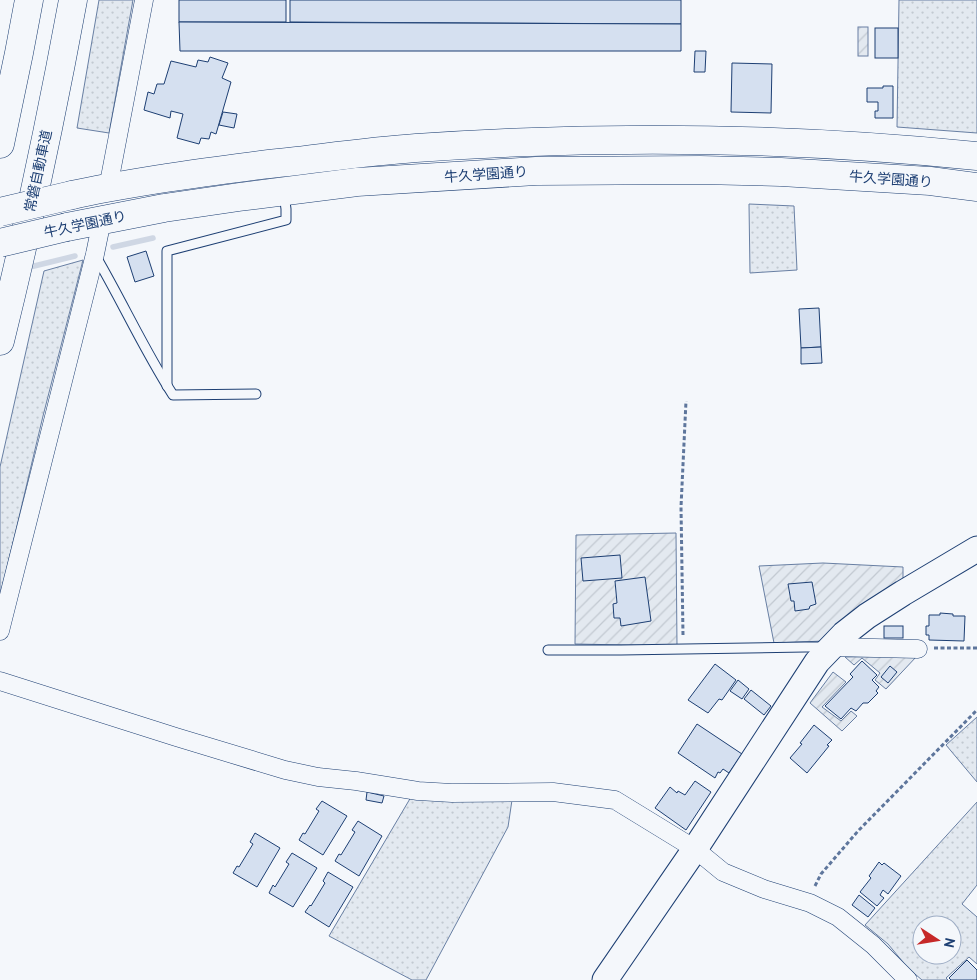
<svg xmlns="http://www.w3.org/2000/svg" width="977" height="980" font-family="'PT Sans','Noto Sans JP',sans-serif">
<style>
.grass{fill:url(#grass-dots);stroke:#687fa3;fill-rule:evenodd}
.garden{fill:url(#garden-furrows);stroke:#687fa3}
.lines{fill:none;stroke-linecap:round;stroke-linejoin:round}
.stream{stroke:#cfd7e4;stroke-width:5.5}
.building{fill:#d5e0f0;stroke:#1d3f73}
.lane-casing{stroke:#1d3f73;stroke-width:11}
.street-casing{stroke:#1d3f73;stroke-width:19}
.secondary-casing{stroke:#1d3f73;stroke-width:27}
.highway-casing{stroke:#1d3f73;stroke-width:29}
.path{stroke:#5e769c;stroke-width:3;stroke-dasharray:4 2.5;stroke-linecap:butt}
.lane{stroke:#f4f7fb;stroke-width:9}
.street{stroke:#f4f7fb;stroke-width:18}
.secondary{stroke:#f4f7fb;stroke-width:25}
.highway{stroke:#f4f7fb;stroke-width:28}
.highway-bridge-casing{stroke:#1d3f73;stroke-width:29;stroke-linecap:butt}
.highway-bridge{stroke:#f4f7fb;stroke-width:28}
.labels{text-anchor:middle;stroke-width:4;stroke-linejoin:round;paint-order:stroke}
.street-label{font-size:14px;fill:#1d3f73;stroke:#f4f7fb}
</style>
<defs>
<pattern id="grass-dots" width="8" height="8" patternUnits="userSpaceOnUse" patternTransform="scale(1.25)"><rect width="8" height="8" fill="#e3e9f0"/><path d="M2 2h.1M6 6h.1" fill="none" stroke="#c2c9d1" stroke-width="1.8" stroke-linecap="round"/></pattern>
<pattern id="garden-furrows" width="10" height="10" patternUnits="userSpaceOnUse" patternTransform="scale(1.25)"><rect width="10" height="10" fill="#e3e9f0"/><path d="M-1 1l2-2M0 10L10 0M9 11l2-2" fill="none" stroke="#c2c9d1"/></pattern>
</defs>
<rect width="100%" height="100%" fill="#f4f7fb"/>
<g class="grass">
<polygon points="99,0 133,0 109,133 77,128"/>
<polygon points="899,0 977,0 977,133 897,127"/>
<polygon points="749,204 794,206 797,270 750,273"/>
<polygon points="83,260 43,416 0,597 0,467 44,271"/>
<polygon points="977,717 977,782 946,745"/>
<polygon points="411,797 512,800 508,827 426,980 412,980 329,936"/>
<path d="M977,802v83l-15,19 15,13v47l-8,-7 -23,21 2,2h-26l-14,-12 -20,-24 -23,-19zM922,925h30v30h-30z"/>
</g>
<g class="garden">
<rect x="858" y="27" width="10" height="29"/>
<polygon points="676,533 677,646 575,644 576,535"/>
<polygon points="823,563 903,567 903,582 824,641 774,643 759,566"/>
<polygon points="917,656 886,689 875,680 880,673 862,658 854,665 845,657"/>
<polygon points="833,672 846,682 822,707 841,721 851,711 857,716 842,731 810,703"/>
</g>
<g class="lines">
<g class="stream">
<polyline points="113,247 153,238"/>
<polyline points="26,268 75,256"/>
</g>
</g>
<g class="building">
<rect x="179" y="0" width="107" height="22"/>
<polygon points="290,0 681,0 681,24 290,22"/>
<polygon points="179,22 681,24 681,51 180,51"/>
<rect x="875" y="28" width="23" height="30"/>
<polygon points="695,51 706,51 705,72 694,72"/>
<polygon points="210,57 228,63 222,78 231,82 216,134 211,132 209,139 201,138 199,144 177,138 183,114 171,111 170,118 144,110 148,92 154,94 157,84 164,84 171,61 196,67 198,60 208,62"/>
<polygon points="732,63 772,64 771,113 731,112"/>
<polygon points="883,86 893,86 893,118 875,118 875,111 878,111 878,102 867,102 867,88 883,88"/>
<polygon points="223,112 237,114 234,128 219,125"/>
<polygon points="146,251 154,276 135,282 127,257"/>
<polygon points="819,308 821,347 801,348 799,309"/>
<polygon points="821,347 822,363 801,364 801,348"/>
<polygon points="620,555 622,578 583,581 581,558"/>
<polygon points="645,577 651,621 621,626 620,618 614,618 613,604 617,603 615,581"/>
<polygon points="812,582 816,604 810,606 809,609 795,611 794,601 791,601 788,584"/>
<polygon points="940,613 953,614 953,616 965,616 964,641 929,640 929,635 926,635 926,626 929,626 929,615 940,615"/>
<rect x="884" y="626" width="19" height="12"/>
<polygon points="862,661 877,675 872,680 879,687 876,691 878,693 868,703 863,703 856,711 851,708 841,719 825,706 853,677 850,674"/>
<polygon points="715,664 736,680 722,700 719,699 708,713 688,700"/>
<polygon points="890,666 897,672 888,683 881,677"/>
<polygon points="738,680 749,689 742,699 730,691"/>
<polygon points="751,690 771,706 764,715 744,699"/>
<polygon points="697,724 742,754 729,773 723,769 720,773 718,772 715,778 678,753"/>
<polygon points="814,725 832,740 827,745 829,746 807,773 790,758 802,744 800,743"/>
<polygon points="695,781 711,792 686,830 655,808 670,787 677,793 678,791 685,795"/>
<polygon points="367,792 384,796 382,803 366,800"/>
<polygon points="322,801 347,816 323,855 299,840 303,833 305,834 319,811 316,809"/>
<polygon points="358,821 382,836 359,876 335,861 339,854 341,855 355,832 352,830"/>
<polygon points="255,833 280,848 257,887 233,873 237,866 239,867 253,844 250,842"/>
<polygon points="292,853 317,868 293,907 269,893 273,885 275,887 289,864 286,862"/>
<polygon points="879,862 882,865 884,863 901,876 888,894 883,890 880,895 884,898 877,906 860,892 871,878 869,876"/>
<polygon points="328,872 353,887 329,927 305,912 310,905 311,906 325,883 323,881"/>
<polygon points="859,895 875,908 868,917 852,905"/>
<polygon points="967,960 977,970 977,980 951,980 949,978"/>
</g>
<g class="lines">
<g class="lane-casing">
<g id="lane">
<path d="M95,255c27,46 49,95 78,140l83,-1"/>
<polyline points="167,386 167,251 286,220 286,209 284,194"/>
<polyline points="548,650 621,650 805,647 825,647"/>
</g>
</g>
<g class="street-casing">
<g id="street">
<polyline points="108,188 144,0"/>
<polyline points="0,631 95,254 102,220"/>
<polyline points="831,647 918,649"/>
<polyline points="0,681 176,737 285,770 318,777 356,781 418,791 452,793 553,792 615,800 695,849 723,872 764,889 810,903 838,917 873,945 908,980"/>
</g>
</g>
<g class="secondary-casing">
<polyline id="secondary" points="605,980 695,849 817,662 844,634 867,616 903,593 977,549"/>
</g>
<g class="highway-casing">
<g id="highway">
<polyline points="0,144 19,53 29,0"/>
<path d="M72,195c31,-7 63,-12 94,-17 41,-6 82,-12 122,-16 43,-5 85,-11 128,-14 186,-13 375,-11 561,8"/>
<polyline points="67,227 164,208 239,197 357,182 536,171 700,170 781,172 930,181 977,187"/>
<path d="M0,341c28,-113 52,-227 73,-341"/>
</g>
</g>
<g class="path">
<polyline points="683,635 681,507 686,401"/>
<polyline points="934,648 977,648"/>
<polyline points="815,886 821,874 858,831 977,710"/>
</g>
<use href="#lane" class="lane"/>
<use href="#street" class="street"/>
<use href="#secondary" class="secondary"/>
<use href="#highway" class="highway"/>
<g class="highway-bridge-casing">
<g id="highway-bridge">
<polyline points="0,212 72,195"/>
<polyline points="0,243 67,227"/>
</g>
</g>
<use href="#highway-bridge" class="highway-bridge"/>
</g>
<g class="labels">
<g class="street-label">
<text transform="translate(38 171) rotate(-78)" y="5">常磐自動車道</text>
<text transform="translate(486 174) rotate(-4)" y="5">牛久学園通り</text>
<text transform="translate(891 179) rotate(4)" y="5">牛久学園通り</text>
<text transform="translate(85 224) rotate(-12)" y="5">牛久学園通り</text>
</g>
</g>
<g transform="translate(937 940) rotate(102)"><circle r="24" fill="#f4f7fb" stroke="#9eadc5"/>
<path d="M0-4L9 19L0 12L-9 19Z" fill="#c62828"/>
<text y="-8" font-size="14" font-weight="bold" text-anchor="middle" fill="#1d3f73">N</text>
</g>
</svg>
